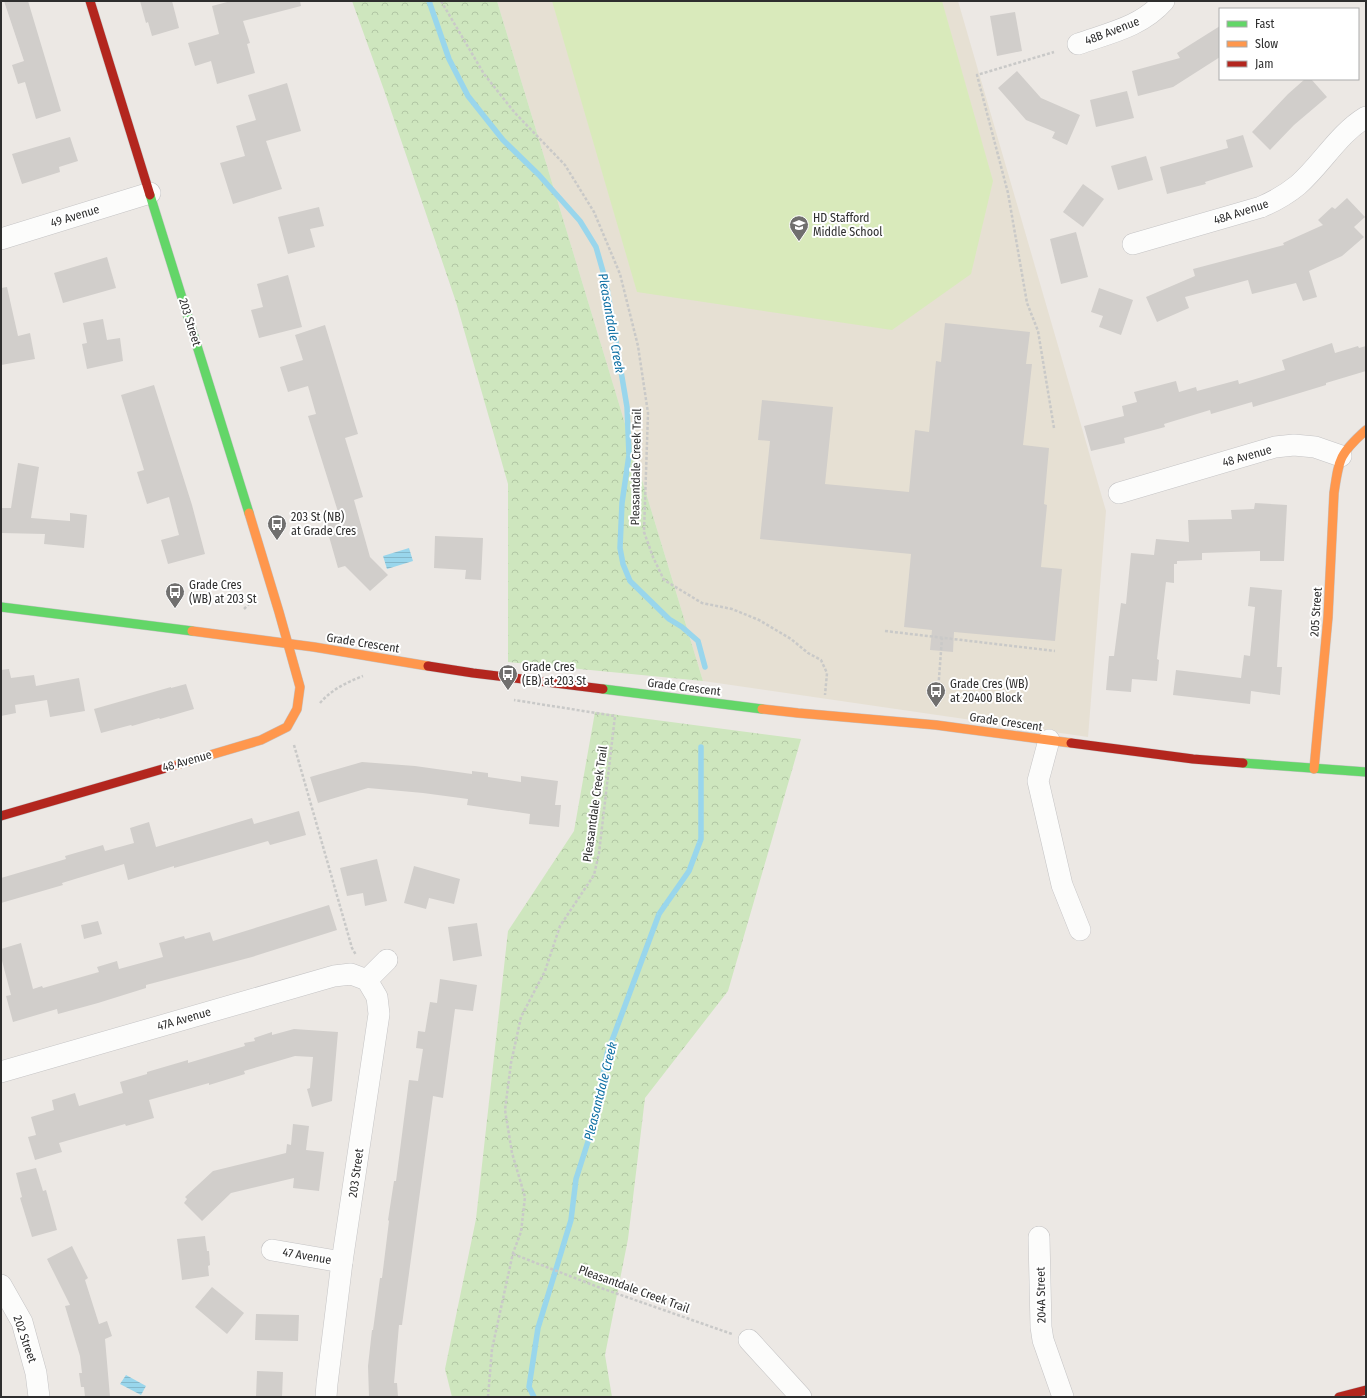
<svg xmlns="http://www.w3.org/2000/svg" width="1367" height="1398" font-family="'Fira Sans Condensed',sans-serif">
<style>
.education{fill:#e6e0d3}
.forest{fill:url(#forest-crowns)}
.pitch{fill:#d9eabb}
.water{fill:url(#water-rules)}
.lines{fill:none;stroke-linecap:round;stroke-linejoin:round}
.stream{stroke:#99d6ec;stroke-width:5.5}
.building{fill:#d1cecb}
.street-casing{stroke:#c5c4c5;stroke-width:22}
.fast-casing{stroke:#c5c4c5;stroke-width:10}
.slow-casing{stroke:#c5c4c5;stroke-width:10}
.jam-casing{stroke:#c5c4c5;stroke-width:10}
.path{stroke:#c9c9c8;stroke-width:2.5;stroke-dasharray:3 2;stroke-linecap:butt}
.street{stroke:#fcfcfb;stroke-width:21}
.fast{stroke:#63d668;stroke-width:9}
.slow{stroke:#ff974d;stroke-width:9}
.jam{stroke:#b3261e;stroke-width:9}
.labels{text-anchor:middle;stroke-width:4;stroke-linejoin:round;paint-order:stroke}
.street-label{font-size:12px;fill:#2e2e2e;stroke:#fff}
.poi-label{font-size:12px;fill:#2e2e2e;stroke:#fff;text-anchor:start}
.water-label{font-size:13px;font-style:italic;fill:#0d6fa3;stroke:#fff}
</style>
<defs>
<pattern id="forest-crowns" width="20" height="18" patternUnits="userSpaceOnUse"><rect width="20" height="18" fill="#cee6be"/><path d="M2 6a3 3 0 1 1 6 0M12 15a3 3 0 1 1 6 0" fill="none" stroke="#b1c6a4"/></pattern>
<pattern id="water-rules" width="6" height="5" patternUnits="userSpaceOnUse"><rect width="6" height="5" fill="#99d6ec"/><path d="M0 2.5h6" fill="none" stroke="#84b8cb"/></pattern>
</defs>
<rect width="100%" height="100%" fill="#ece8e4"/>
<polygon class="education" points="497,1 958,1 1106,511 1088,737 703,681"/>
<g class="forest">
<polygon points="352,1 497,1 703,681 508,662 508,484 456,302 384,90"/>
<polygon points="595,712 801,739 728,991 645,1098 628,1239 605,1355 612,1397 452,1397 445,1369 476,1219 508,931 574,831"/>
</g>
<polygon class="pitch" points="552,1 942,1 993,181 971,274 892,330 637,292"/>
<g class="water">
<polygon points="409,548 413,561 387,569 383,556"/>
<polygon points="126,1375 146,1386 141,1395 120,1384"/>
</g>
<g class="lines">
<g class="stream">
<polyline points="429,1 449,59 468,96 503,140 539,175 580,221 596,247 606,282 627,407 629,455 622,503 620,548 623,564 630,581 669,619 682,627 698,641 705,667"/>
<polyline points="534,1397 529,1387 538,1328 571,1220 576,1179 593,1126 607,1054 659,914 689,871 701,839 701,747"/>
</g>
</g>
<g class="building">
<polygon points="4,1 28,1 61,111 36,119 25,82 18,84 12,65 24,61"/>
<polygon points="140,1 172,1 179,28 152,36 148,22 146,23"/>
<polygon points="231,1 300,1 301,6 243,21 250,43 247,44 255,73 217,84 211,61 195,66 188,43 219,34 212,6"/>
<polygon points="1015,12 1022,51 997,56 990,16"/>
<polygon points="1220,26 1220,57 1173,87 1138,96 1132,71 1180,58 1177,53"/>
<polygon points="1017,71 1041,98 1080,115 1067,145 1052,138 1055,132 1026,120 998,88"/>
<polygon points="1305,79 1311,79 1327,97 1294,125 1270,150 1252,132 1288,94"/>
<polygon points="287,83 301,131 266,141 282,189 233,204 220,163 245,156 236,126 256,120 248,95"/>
<polygon points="1127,91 1134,118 1096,127 1090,100"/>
<polygon points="1243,135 1253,167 1205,182 1206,184 1167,194 1160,167 1228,148 1226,140"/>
<polygon points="70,137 78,161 59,167 60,172 22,184 12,154"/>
<polygon points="1146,156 1153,180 1118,190 1111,166"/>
<polygon points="1083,184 1104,199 1083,227 1063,212"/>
<polygon points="1347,198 1365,217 1354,227 1364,237 1342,256 1309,271 1317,297 1303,301 1296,283 1252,294 1248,280 1185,297 1189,308 1157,322 1146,297 1195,276 1193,269 1284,245 1283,243 1323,225 1318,220 1332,207 1335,209"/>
<polygon points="319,207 324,226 310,229 315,247 288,254 278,217"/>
<polygon points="1076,232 1088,277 1061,284 1050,239"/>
<polygon points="107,257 116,288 63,303 54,273"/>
<polygon points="288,275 302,327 259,338 251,310 263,307 257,284"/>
<polygon points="7,287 18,336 30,333 35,359 1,365 1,288"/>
<polygon points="1099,288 1133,300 1121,335 1099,327 1103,316 1091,312"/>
<polygon points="103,319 107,340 120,338 123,361 87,369 82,344 87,343 83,323"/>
<polygon points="945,323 1030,332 1026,364 1032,364 1023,445 1049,448 1044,504 1047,505 1041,567 1062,569 1055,641 954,632 953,652 930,650 932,630 904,627 911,554 760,539 770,441 758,440 762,400 833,407 825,484 909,492 915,430 929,432 936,361 941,362"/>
<polygon points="325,325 358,434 345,438 363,497 354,500 370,557 388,575 370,591 345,566 338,568 324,519 339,515 308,416 316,414 308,386 288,392 280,367 303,360 295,335"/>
<polygon points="1332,343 1335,353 1358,346 1359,348 1366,346 1366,371 1326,383 1326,385 1253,407 1252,402 1211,414 1210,410 1164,424 1165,427 1124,438 1125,443 1091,451 1084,426 1124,416 1122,406 1137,402 1134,392 1176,381 1179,392 1196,387 1197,391 1238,380 1239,384 1285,370 1282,360"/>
<polygon points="154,385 192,505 205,554 168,564 161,540 179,535 169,497 147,504 137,472 144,470 121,395"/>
<polygon points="18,463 39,467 31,518 70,521 70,513 87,515 84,548 44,544 45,534 1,533 1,508 11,508"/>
<polygon points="1255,503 1287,505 1284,561 1260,561 1260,551 1202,553 1202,560 1177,561 1177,564 1174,564 1174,583 1166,582 1157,659 1159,660 1157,681 1132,679 1131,692 1106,690 1109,656 1114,656 1121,603 1126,604 1131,553 1154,555 1156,539 1189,542 1188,520 1232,519 1231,510 1254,509"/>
<polygon points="435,536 483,538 481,580 465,579 466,570 434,568"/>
<polygon points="1250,587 1282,590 1277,667 1282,667 1280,695 1251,691 1250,704 1173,695 1176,670 1241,678 1244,655 1250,656 1255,607 1248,606"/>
<polygon points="9,669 11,678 34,675 36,686 79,678 85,711 50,717 47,700 15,705 16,713 1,716 1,670"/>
<polygon points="186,684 194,709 160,719 159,718 132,726 131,725 101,733 94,709 171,687 171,688"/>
<polygon points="362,762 415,766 472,774 472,771 488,773 488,777 521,782 521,776 558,781 555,805 561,805 559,827 529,824 530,814 467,805 468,799 423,793 368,788 318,803 310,777"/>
<polygon points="299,811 306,835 270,845 268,841 174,868 174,866 128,880 124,864 62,883 63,885 1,903 1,878 66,859 65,856 103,845 105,851 134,843 130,828 149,822 156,847 252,818 254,824"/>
<polygon points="377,859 387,901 365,906 363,893 347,896 340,868"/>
<polygon points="414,866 460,879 454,904 429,898 426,909 404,903"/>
<polygon points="329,905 337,930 252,957 146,985 146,988 98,1003 58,1014 57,1009 13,1022 6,996 11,995 1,957 1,949 21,943 33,989 42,986 43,988 99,972 97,967 117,961 119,969 163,957 159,943 184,936 185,939 210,932 213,941"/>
<polygon points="98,921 102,934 84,939 81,925"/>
<polygon points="477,923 482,956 453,961 448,927"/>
<polygon points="440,979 477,985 473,1011 455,1009 443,1098 433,1096 402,1325 399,1325 394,1383 397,1383 398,1397 369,1397 368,1366 372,1330 373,1330 380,1278 382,1278 389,1221 388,1220 394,1181 396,1181 409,1080 418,1081 423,1049 416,1048 418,1031 425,1032 430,1002 437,1003"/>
<polygon points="294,1029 338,1032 332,1101 312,1107 307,1089 310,1088 313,1057 295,1056 244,1071 245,1074 209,1085 209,1083 149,1100 154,1118 126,1126 125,1124 59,1143 62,1152 35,1160 28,1137 36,1135 31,1117 54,1110 52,1100 75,1093 79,1106 123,1093 120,1082 147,1074 147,1072 188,1060 188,1063 245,1046 244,1043 255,1041 254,1038 272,1032 272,1035"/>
<polygon points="293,1124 309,1126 306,1150 324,1152 319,1191 293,1188 294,1178 231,1193 202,1221 184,1203 187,1199 185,1197 213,1171 286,1153 287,1144 291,1145"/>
<polygon points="36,1168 43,1191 46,1190 57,1230 32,1237 20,1198 22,1197 16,1173"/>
<polygon points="205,1236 207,1251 209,1251 210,1265 208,1266 209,1276 182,1280 177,1239"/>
<polygon points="72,1246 88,1278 85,1280 99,1324 107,1321 112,1336 105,1339 110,1397 85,1397 84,1387 81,1387 79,1373 82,1373 80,1356 65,1306 70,1305 47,1259"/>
<polygon points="212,1287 244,1313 227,1334 195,1307"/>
<polygon points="256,1314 299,1315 298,1341 255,1340"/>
<polygon points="257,1371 283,1372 282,1397 256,1397"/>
</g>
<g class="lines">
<g class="street-casing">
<g id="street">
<path d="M1078,44c31,-11 63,-17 86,-43"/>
<polyline points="1,239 150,193"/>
<path d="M1133,244l128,-37c14,-6 26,-13 37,-22 24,-21 40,-51 68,-68"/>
<polyline points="1119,493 1275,447 1294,445 1315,447 1341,456"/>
<polyline points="1049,740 1038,781 1062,885 1080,930"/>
<polyline points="367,980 387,960"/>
<polyline points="1,1072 334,976 351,974 367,980"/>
<polyline points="1039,1237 1041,1327 1043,1340 1063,1397"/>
<polyline points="272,1250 342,1262"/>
<polyline points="1,1285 22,1322 36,1373 39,1397"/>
<polyline points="749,1340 801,1397"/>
<polyline points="326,1397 327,1384 342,1262 379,1014 377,997 367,980"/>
</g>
</g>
<g class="fast-casing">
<g id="fast">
<polyline points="150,195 249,513"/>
<polyline points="1,607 192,631"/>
<polyline points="603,689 762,709"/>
<polyline points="1243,763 1366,772"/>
</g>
</g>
<g class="slow-casing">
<g id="slow">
<polyline points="192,631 314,647 428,666"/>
<polyline points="762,709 798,713 936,725 1071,743"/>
<polyline points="173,766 261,740 287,727 297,709 300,687 279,612 249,513"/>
<path d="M1314,769l14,-152 6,-124c5,-34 5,-39 32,-63"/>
</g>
</g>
<g class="jam-casing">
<g id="jam">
<polyline points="90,1 150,195"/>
<polyline points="428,666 473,673 603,689"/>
<polyline points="1071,743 1193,759 1243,763"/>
<polyline points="1,816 173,766"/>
<polyline points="1339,1397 1366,1390"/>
</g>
</g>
<g class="path">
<polyline points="441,1 484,74 515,113 565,165 594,212 620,274 638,346 648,413 644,532 653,557 664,580 702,603 732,609 759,620 791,639 808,653 821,660 827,673 825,695"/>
<polyline points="1054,428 1038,331 1027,303 1008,193 977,75 1054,52"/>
<polyline points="244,609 254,599"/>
<polyline points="885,631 1055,651"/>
<path d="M320,703c11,-13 27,-21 43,-27"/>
<polyline points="937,705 942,638"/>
<polyline points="294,745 352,948 356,955"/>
<polyline points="513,1254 598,1287 732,1334"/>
<polyline points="488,1397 492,1349 513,1253 521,1232 525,1197 512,1153 505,1110 511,1063 521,1017 545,971 560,926 594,875 599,853 615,716 514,700"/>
</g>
<use href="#street" class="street"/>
<use href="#fast" class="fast"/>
<use href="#slow" class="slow"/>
<use href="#jam" class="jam"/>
</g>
<defs>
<g id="school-pin" transform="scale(1)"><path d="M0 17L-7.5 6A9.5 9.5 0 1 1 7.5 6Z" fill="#706f6e" stroke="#fff"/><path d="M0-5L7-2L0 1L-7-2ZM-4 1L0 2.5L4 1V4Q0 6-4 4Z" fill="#fff"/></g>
<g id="bus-pin" transform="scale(1)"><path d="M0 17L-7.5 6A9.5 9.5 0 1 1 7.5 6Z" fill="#706f6e" stroke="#fff"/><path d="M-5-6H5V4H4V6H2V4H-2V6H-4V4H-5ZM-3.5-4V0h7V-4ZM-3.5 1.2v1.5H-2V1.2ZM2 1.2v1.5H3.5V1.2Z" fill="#fff"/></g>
</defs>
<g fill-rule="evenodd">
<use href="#school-pin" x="799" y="225"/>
<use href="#bus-pin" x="277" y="524"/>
<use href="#bus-pin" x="175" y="592"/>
<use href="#bus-pin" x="508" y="674"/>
<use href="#bus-pin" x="936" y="691"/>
</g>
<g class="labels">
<g class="street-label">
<text transform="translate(1112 31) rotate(-21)" y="4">48B Avenue</text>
<text transform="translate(1241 212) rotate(-18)" y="4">48A Avenue</text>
<text transform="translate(75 216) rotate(-17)" y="4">49 Avenue</text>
<text transform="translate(190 322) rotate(73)" y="4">203 Street</text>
<text transform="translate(1247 456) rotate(-16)" y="4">48 Avenue</text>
<text transform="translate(636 467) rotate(-89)" y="4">Pleasantdale Creek Trail</text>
<text transform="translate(1316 612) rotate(-86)" y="4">205 Street</text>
<text transform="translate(363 643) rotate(9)" y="4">Grade Crescent</text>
<text transform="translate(684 687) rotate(7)" y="4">Grade Crescent</text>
<text transform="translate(1006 722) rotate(8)" y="4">Grade Crescent</text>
<text transform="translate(187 761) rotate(-16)" y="4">48 Avenue</text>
<text transform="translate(595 804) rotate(-82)" y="4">Pleasantdale Creek Trail</text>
<text transform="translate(184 1019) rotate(-16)" y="4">47A Avenue</text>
<text transform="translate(356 1173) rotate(-82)" y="4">203 Street</text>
<text transform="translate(307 1256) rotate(10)" y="4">47 Avenue</text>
<text transform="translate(634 1289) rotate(20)" y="4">Pleasantdale Creek Trail</text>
<text transform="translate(1041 1295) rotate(-91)" y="4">204A Street</text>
<text transform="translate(25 1339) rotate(71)" y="4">202 Street</text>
</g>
<g class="poi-label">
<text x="813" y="222">HD Stafford<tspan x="813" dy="14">Middle School</tspan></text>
<text x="291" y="521">203 St (NB)<tspan x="291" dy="14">at Grade Cres</tspan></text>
<text x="189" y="589">Grade Cres<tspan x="189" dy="14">(WB) at 203 St</tspan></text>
<text x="522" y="671">Grade Cres<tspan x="522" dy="14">(EB) at 203 St</tspan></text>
<text x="950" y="688">Grade Cres (WB)<tspan x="950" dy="14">at 20400 Block</tspan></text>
</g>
<g class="water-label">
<text transform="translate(612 323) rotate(80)" y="5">Pleasantdale Creek</text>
<text transform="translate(600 1091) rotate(-76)" y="5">Pleasantdale Creek</text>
</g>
</g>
<rect width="1367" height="1398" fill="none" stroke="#2e2e2e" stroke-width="4"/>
<rect x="1219" y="8" width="140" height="72" fill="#ffffff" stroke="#ababab"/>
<rect x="1227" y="21" width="20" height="6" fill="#63d668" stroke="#ababab"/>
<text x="1255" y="28" font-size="12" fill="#2e2e2e">Fast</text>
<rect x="1227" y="41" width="20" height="6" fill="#ff974d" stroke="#ababab"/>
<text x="1255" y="48" font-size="12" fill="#2e2e2e">Slow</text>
<rect x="1227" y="61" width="20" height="6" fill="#b3261e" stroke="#ababab"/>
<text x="1255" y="68" font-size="12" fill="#2e2e2e">Jam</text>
</svg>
